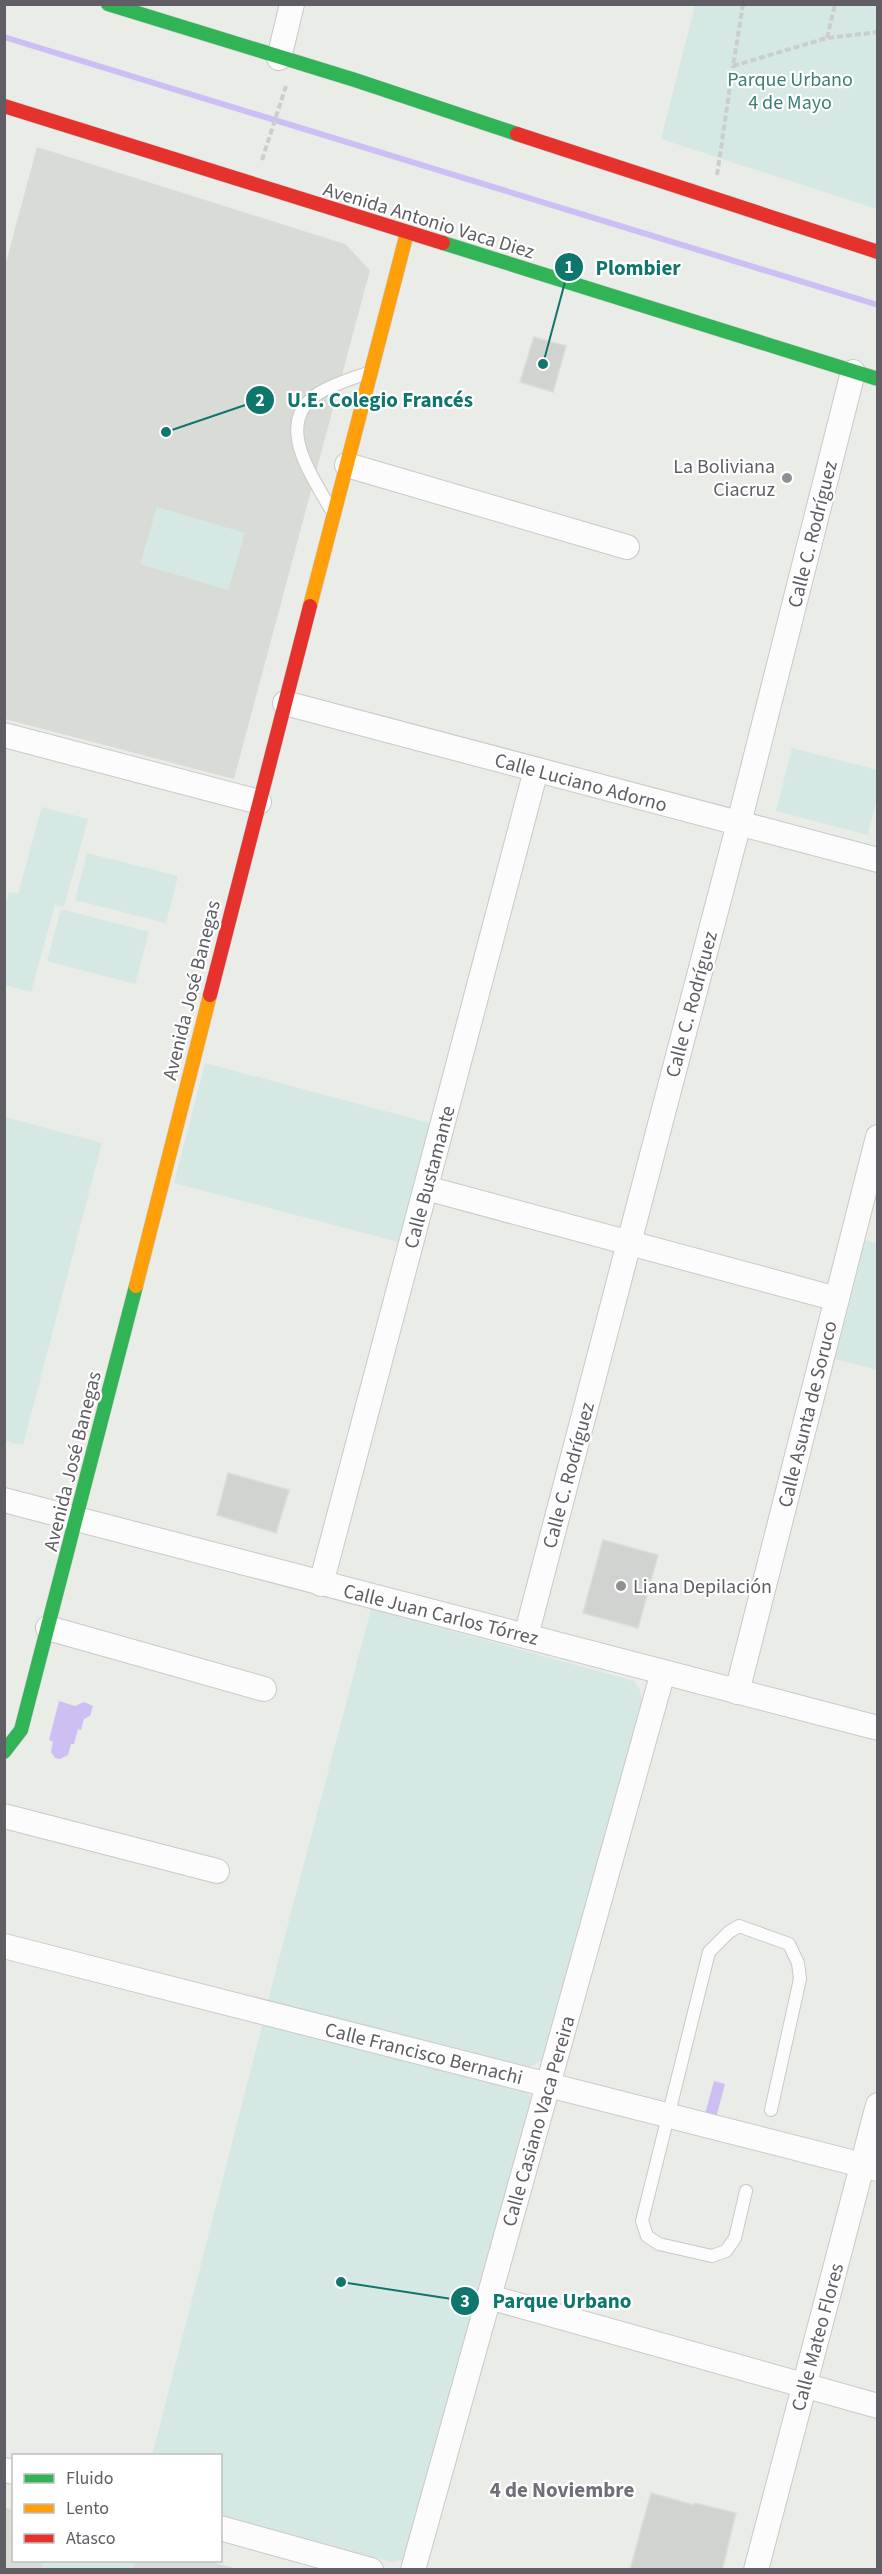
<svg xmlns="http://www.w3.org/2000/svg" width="882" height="2574" font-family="'Source Sans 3',sans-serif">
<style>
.education{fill:#d9dcd6}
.green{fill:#d5e8e3}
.water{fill:#cdbff3}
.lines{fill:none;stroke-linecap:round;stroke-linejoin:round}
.stream{stroke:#cdbff3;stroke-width:6}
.building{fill:#d1d3d1;stroke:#dadcd8;stroke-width:1.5}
.lane-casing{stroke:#c9c9ca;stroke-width:14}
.street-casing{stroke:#c9c9ca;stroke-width:26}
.fast-casing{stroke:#c9c9ca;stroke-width:15}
.slow-casing{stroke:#c9c9ca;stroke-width:15}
.jam-casing{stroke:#c9c9ca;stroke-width:15}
.path{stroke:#cbcdcf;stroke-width:4;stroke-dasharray:6 3;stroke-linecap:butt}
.lane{stroke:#fcfcfc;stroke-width:12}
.street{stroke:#fcfcfc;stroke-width:24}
.fast{stroke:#30b455;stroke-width:14}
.slow{stroke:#ff9f0a;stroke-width:14}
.jam{stroke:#e5322d;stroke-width:14}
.poi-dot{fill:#908f93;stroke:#fff;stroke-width:2}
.labels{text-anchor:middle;stroke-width:4.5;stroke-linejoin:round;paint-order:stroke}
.park-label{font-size:20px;fill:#3b7e77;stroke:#fff}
.street-label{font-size:20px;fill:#605d65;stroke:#fff}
.poi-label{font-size:20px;fill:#605d65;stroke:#fff;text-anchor:end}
.neighbourhood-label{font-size:21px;font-weight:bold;fill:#716e77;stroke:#fff}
.leader{fill:none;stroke:#0f766e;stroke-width:2}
.callout-dot{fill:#0f766e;stroke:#fff;stroke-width:2}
.mark-label{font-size:18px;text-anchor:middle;font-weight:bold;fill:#fff}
.callout-label{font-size:21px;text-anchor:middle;font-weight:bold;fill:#0f766e;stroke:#fff;stroke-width:4.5;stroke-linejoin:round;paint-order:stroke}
</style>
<rect width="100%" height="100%" fill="#eaece8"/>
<g class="education">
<polygon points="37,147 345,244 370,270 234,779 5,719 5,266"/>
<polygon points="4,2507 13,2510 14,2560 204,2560 238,2569 5,2569"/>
</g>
<g class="green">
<polygon points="695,5 877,5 877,209 661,139"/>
<polygon points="157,507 245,533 228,590 140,564"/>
<polygon points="792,748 877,770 877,798 868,835 776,811"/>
<polygon points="42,807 88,819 64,907 55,905 31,992 5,985 5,907 9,892 18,894"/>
<polygon points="87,853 178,876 166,923 75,900"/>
<polygon points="61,909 149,932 135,984 47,961"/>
<polygon points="205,1063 433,1124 402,1243 174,1183"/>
<polygon points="5,1117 102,1143 23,1445 5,1441"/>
<polygon points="865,1240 877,1243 877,1370 835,1359"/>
<polygon points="371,1609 634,1681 640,1690 643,1708 552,2052 538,2063 524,2069 267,2004"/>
<polygon points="263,2022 518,2087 530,2096 532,2108 413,2552 403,2560 392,2562 221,2516 220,2456 152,2456"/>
<polygon points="43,2561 43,2560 136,2561 133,2569 41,2569"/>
</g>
<g class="water">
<polygon points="59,1701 75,1706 84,1702 93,1706 90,1716 84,1719 81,1730 78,1729 74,1744 71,1744 68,1755 60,1759 55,1758 51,1752 53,1742 49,1740"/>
<polygon points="714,2081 725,2084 715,2121 704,2118"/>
</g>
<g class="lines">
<polyline class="stream" points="4,37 878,305"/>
</g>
<g class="building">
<polygon points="534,337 566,346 553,392 520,382"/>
<polygon points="228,1473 289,1490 276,1533 217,1515"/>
<polygon points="603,1540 658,1555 638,1628 583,1613"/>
<polygon points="651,2493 694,2505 695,2503 736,2513 722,2570 630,2570"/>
</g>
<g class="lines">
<g class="lane-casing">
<g id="lane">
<path d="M330,508c-19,-34 -57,-86 -11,-115 15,-9 32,-14 48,-20"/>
<polyline points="746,2191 735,2238 726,2251 712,2256 659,2244 647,2236 642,2221 709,1952 729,1932 739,1926 789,1944 798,1963 800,1979 771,2110"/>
</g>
</g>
<g class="street-casing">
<g id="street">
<polyline points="279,58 292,4"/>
<polyline points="347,465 627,547"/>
<polyline points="285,703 878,860"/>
<polyline points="4,735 259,802"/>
<polyline points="426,1188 837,1299"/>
<polyline points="4,1500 878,1728"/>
<polyline points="321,1584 536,770"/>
<polyline points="48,1628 264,1689"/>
<polyline points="526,1636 739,823 853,372"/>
<polyline points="737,1692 878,1137"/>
<polyline points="4,1816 217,1871"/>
<polyline points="4,1946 878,2169"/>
<polyline points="489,2297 878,2406"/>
<polyline points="4,2470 14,2472"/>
<polyline points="220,2528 371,2570"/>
<polyline points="413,2570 663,1672"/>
<polyline points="756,2570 878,2105"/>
</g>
</g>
<g class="fast-casing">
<g id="fast">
<polyline points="108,4 355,80 517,134"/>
<polyline points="443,243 878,379"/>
<polyline points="4,1752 21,1730 136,1286"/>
</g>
</g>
<g class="slow-casing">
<g id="slow">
<polyline points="310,606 407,233"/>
<polyline points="136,1286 210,995"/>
</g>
</g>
<g class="jam-casing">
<g id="jam">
<polyline points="4,106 443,243"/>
<polyline points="517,134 878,252"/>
<polyline points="210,995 310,606"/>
</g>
</g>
<g class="path">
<polyline points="743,4 733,66 827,38 878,32"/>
<polyline points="827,38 835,4"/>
<polyline points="262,160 286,86"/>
<polyline points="717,175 733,66"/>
</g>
<use href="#lane" class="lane"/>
<use href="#street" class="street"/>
<use href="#fast" class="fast"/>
<use href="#slow" class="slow"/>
<use href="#jam" class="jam"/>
</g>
<g class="poi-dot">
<circle cx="787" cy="478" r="6"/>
<circle cx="621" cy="1586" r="6"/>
</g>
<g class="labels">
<g class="park-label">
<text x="790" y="86">Parque Urbano<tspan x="790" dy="23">4 de Mayo</tspan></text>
</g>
<g class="street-label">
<text transform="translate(429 220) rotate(17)" y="7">Avenida Antonio Vaca Diez</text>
<text transform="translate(812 534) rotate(-76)" y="7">Calle C. Rodríguez</text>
<text transform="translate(581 782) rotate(15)" y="7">Calle Luciano Adorno</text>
<text transform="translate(191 990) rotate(-76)" y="7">Avenida José Banegas</text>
<text transform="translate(691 1004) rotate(-75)" y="7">Calle C. Rodríguez</text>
<text transform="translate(429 1177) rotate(-75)" y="7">Calle Bustamante</text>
<text transform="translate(807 1414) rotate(-76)" y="7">Calle Asunta de Soruco</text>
<text transform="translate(72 1461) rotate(-76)" y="7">Avenida José Banegas</text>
<text transform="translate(568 1475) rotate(-75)" y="7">Calle C. Rodríguez</text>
<text transform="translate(441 1614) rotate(14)" y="7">Calle Juan Carlos Tórrez</text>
<text transform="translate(424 2053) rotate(14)" y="7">Calle Francisco Bernachi</text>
<text transform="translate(538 2121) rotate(-74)" y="7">Calle Casiano Vaca Pereira</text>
<text transform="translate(817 2337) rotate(-75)" y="7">Calle Mateo Flores</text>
</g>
<g class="poi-label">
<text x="775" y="473">La Boliviana<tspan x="775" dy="23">Ciacruz</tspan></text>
<text x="633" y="1593" text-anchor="start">Liana Depilación</text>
</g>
<g class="neighbourhood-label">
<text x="562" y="2497">4 de Noviembre</text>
</g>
</g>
<path class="leader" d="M543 364L569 267M166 432L260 400M341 2282L465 2301"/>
<g class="callout-dot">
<circle cx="543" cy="364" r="6"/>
<circle cx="166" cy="432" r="6"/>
<circle cx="341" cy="2282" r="6"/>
<circle cx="569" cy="267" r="15"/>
<circle cx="260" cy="400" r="15"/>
<circle cx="465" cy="2301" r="15"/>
</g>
<g class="mark-label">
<text x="569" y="273">1</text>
<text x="260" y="406">2</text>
<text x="465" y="2307">3</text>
</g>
<g class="callout-label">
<text x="638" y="275">Plombier</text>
<text x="380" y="407">U.E. Colegio Francés</text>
<text x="562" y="2308">Parque Urbano</text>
</g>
<rect width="882" height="2574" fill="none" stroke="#605d65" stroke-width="12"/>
<rect x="12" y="2454" width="210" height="108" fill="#ffffff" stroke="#bfbec1" stroke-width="1.5"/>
<rect x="24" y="2474" width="30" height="9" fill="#30b455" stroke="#bfbec1" stroke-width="1.5"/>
<text x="66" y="2484" font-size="18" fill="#605d65">Fluido</text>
<rect x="24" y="2504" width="30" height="9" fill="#ff9f0a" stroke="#bfbec1" stroke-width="1.5"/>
<text x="66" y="2514" font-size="18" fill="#605d65">Lento</text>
<rect x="24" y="2534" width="30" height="9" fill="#e5322d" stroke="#bfbec1" stroke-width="1.5"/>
<text x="66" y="2544" font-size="18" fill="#605d65">Atasco</text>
</svg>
